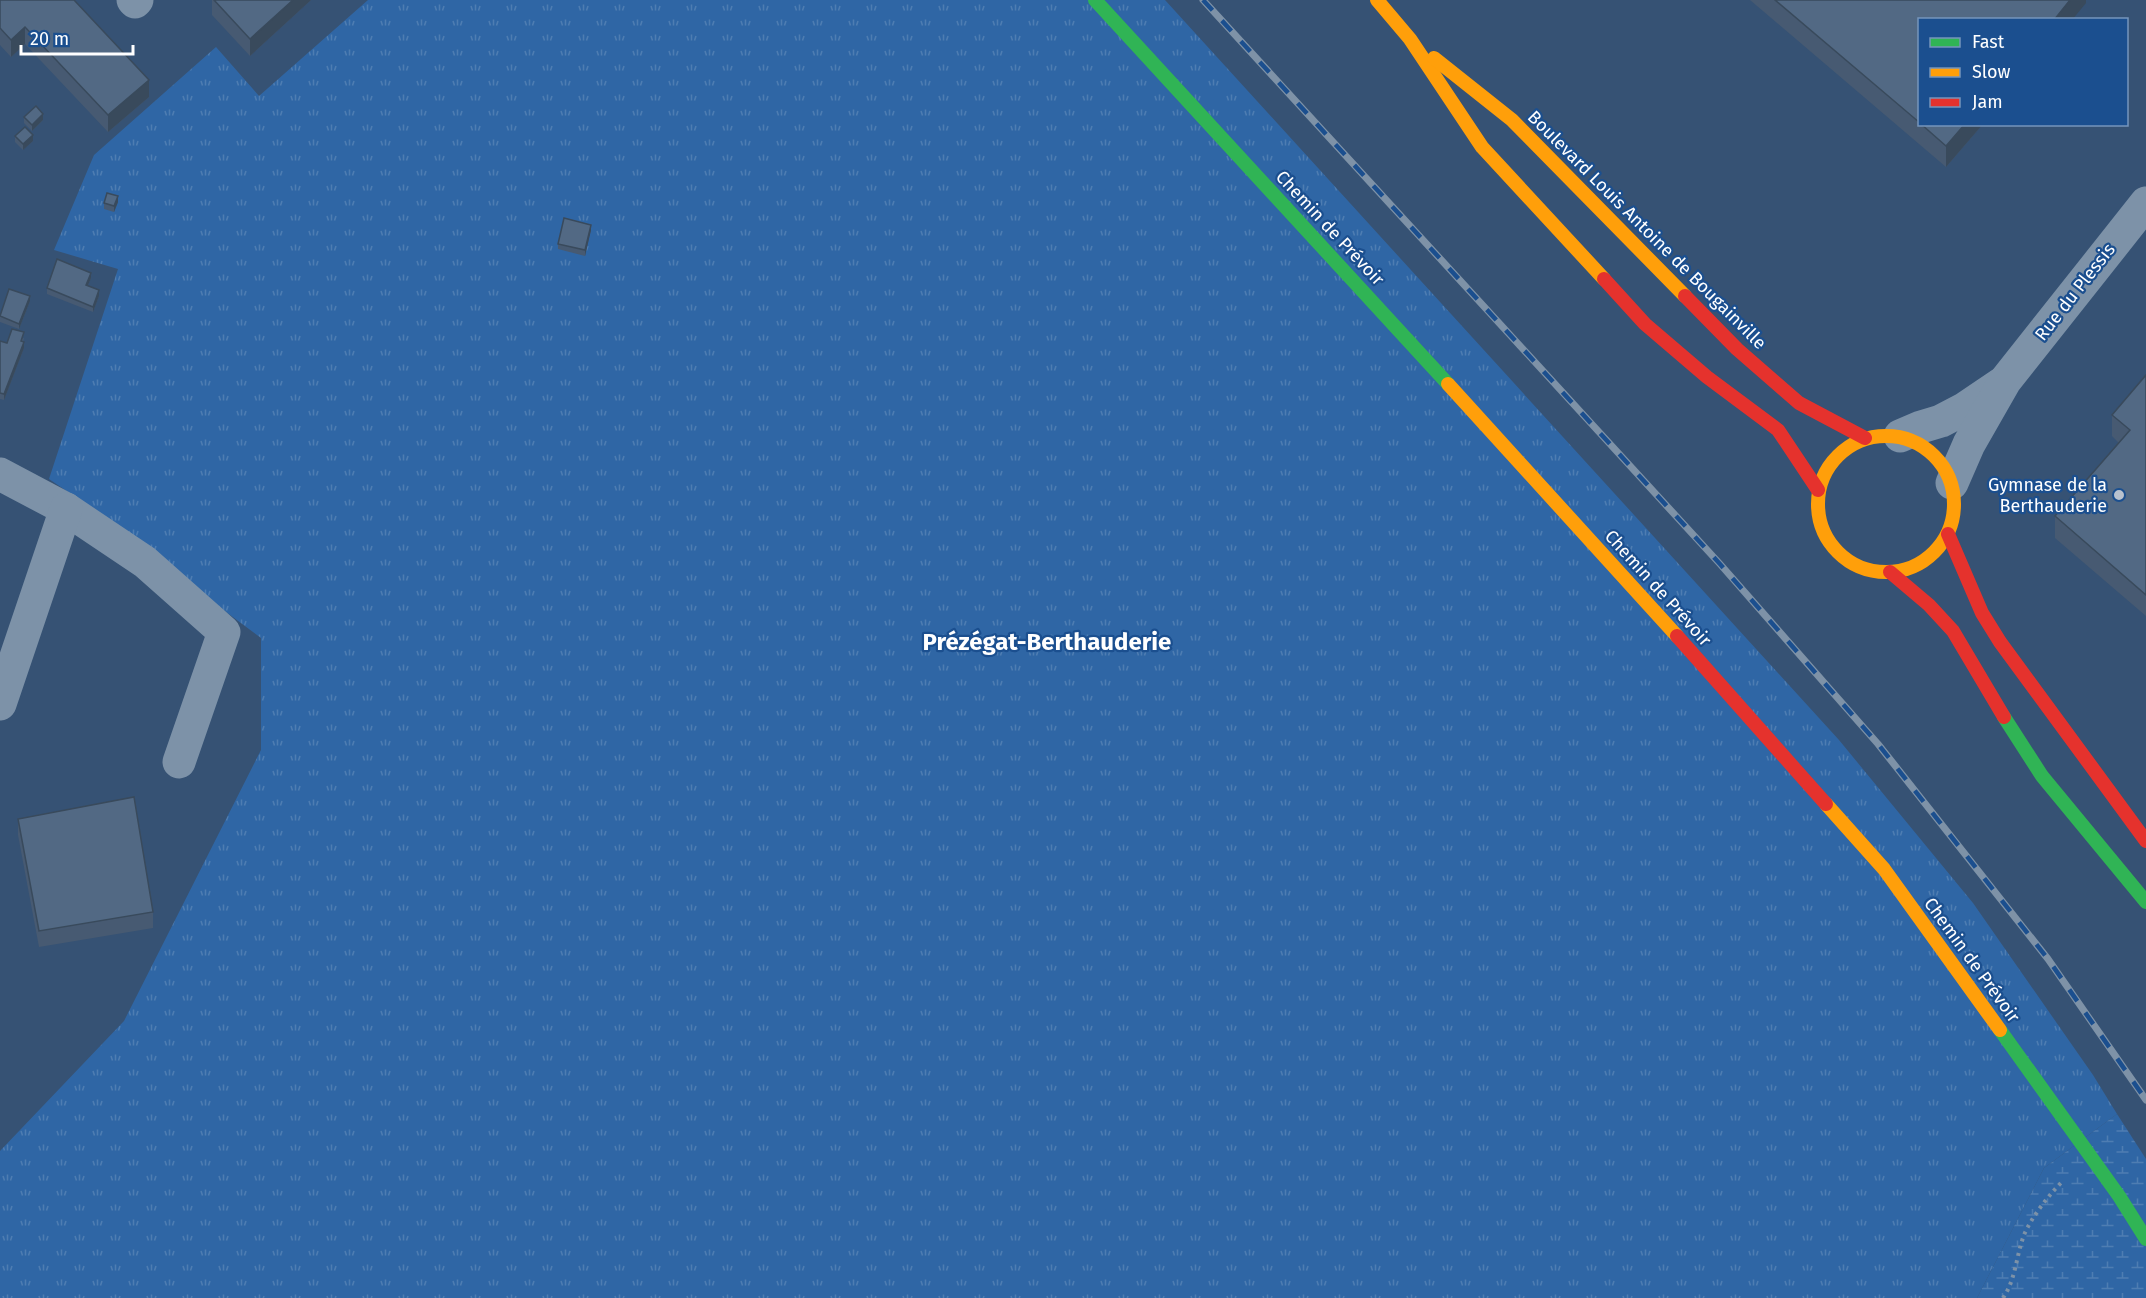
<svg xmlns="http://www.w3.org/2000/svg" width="2146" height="1298" font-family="'Fira Sans',sans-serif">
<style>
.grass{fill:url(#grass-tufts)}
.wetland{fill:url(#wetland-marsh)}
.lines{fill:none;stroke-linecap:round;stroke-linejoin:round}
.path{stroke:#7d92a8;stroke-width:4;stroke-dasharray:3 4.5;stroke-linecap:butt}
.street{stroke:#7d92a8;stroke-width:33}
.fast{stroke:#30b455;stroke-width:14}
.slow{stroke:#ff9f0a;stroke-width:14}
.jam{stroke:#e5322d;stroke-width:14}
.rail-casing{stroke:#7e92a7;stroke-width:7}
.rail{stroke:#1b4f8f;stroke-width:4.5;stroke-dasharray:14;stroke-linecap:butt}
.wall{fill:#475a72}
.shaded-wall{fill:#394a5c}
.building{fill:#526984;stroke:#394a5c;stroke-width:1.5}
.poi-dot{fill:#b9c2ce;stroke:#1b4f8f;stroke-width:2}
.labels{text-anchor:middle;stroke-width:4.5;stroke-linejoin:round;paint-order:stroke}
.street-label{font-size:18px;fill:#fff;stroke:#1b4f8f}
.poi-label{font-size:18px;fill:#fff;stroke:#1b4f8f;text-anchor:end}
.district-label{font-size:24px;font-weight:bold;fill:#fff;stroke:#1b4f8f}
</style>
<defs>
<pattern id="grass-tufts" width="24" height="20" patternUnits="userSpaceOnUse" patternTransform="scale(1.5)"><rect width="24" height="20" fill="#2f66a5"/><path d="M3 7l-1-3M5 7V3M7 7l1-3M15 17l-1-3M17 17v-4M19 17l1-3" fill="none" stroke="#4e7db2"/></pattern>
<pattern id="wetland-marsh" width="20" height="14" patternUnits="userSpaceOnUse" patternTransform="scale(1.5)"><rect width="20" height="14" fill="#2f66a5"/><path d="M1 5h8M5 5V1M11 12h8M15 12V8" fill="none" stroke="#4e7db2"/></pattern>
</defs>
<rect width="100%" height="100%" fill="#365274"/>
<polygon class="grass" points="368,0 1165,0 1839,740 1973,903 2093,1075 2117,1114 2044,1168 1977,1298 0,1298 0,1151 124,1021 261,750 261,638 218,606 140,541 49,479 118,269 54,250 94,155 216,47 259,96"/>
<polygon class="wetland" points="2117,1114 2146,1159 2146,1298 1977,1298 2044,1168"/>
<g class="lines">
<path class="path" d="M2003,1298c13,-19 13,-42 21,-63 7,-17 26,-42 39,-54"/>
<g class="street">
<polyline points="133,0 135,2 137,0"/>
<polyline points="1900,436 1921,427 1941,421 1964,409 2001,384"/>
<polyline points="0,474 66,509 145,562 224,632 179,762"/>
<polyline points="1952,483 1969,444 2005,381 2146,203"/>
<polyline points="0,704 66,509"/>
</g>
<g class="fast">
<polyline points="1095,0 1448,384"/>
<polyline points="2004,717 2042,776 2146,902"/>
<polyline points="2000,1030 2119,1196 2146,1239"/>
</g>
<g class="slow">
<polyline points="1377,0 1410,39 1482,147 1604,279"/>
<polyline points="1434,58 1512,120 1685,296"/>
<polyline points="1448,384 1677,636"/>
<circle cx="1886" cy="504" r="68"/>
<polyline points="1826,804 1884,869 2000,1030"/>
</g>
<g class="jam">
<polyline points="1604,279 1645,324 1707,377 1778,430 1818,490"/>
<polyline points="1685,296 1737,349 1799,403 1865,438"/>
<polyline points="1948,534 1982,613 2000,642 2146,841"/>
<polyline points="1890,572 1929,605 1953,631 2004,717"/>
<polyline points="1677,636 1826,804"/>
</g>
<g class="rail-casing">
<polyline id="rail" points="1203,0 1720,564 1878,744 2048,959 2146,1100"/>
</g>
<use href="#rail" class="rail"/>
</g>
<g class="wall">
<polygon points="0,0 149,97 108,132 25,44 11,57 0,45"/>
<polygon points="212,0 311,0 250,56 212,15"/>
<polygon points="1750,0 2086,0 2086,3 1920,20 1920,124 1983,124 1946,167"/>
<polygon points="24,117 43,120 32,131 24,123"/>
<polygon points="15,136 33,141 23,150 15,142"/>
<polygon points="118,202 114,212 104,209 104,203"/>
<polygon points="591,230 585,256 558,249 558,244"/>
<polygon points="91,278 88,285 99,296 93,312 47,294 47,288"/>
<polygon points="30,301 19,329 0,322 0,315"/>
<polygon points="24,338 23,342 24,348 4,400 0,399 0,341 7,343"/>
<polygon points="2146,375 2146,616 2055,538 2055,516 2119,443 2112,436 2112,415"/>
<polygon points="18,819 153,912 153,928 39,947 18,835"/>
</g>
<g class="shaded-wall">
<polygon points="293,0 311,0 250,56 250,39"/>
<polygon points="2070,0 2086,0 2086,3 2072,20 2054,20"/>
<polygon points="25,27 25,44 11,57 11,40"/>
<polygon points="149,80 149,97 108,132 108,115"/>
<polygon points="43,114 43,120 32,131 32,125"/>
<polygon points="1965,124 1983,124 1946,167 1946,146"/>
<polygon points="33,135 33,141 23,150 23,144"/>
<polygon points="118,196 118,202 114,212 114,206"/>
<polygon points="591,225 591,230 585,256 585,250"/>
<polygon points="91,273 91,278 86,290 86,285"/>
<polygon points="99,290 99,296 93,312 93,307"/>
<polygon points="30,296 30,301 19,329 19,324"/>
<polygon points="24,342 24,348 4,400 4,394"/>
</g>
<g class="building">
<polygon points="0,0 74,0 149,80 108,115 25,27 11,40 0,28"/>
<polygon points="214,0 293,0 250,39"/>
<polygon points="1775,0 2070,0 2054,20 1920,20 1920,123"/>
<polygon points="36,106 43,114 32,125 24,117"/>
<polygon points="1921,124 1965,124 1946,146"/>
<polygon points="25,127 33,135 23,144 15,136"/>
<polygon points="107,193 118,196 114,206 104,203"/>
<polygon points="564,218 591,225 585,250 558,244"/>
<polygon points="57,259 91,273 86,285 99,290 93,307 47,288"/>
<polygon points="9,289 30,296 19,324 0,316"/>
<polygon points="12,329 24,332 21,341 24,342 4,394 0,393 0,341 7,343"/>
<polygon points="2146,375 2146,595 2055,516 2130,430 2112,415"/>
<polygon points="134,797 153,912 39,931 18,819"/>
</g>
<circle class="poi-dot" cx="2119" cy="495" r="6"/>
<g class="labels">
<g class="street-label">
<text transform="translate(1330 228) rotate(47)" y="6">Chemin de Prévoir</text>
<text transform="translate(1647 230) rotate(45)" y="6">Boulevard Louis Antoine de Bougainville</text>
<text transform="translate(2075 292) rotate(-52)" y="6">Rue du Plessis</text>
<text transform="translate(1658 588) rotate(48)" y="6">Chemin de Prévoir</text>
<text transform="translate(1972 960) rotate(54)" y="6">Chemin de Prévoir</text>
</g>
<g class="poi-label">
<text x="2107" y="491">Gymnase de la<tspan x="2107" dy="21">Berthauderie</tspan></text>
</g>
<g class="district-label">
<text x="1047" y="650">Prézégat-Berthauderie</text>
</g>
</g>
<rect x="1918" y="18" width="210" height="108" fill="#1b4f8f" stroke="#7695bc" stroke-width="1.5"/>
<rect x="1930" y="38" width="30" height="9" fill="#30b455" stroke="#7695bc" stroke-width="1.5"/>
<text x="1972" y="48" font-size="18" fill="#ffffff">Fast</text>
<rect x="1930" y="68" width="30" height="9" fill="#ff9f0a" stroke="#7695bc" stroke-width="1.5"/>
<text x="1972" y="78" font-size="18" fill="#ffffff">Slow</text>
<rect x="1930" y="98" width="30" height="9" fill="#e5322d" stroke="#7695bc" stroke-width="1.5"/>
<text x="1972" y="108" font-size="18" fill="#ffffff">Jam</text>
<path d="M21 45v9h112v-9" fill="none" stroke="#ffffff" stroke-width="3"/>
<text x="30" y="45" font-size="18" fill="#ffffff" stroke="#1b4f8f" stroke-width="4.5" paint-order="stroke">20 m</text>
</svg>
